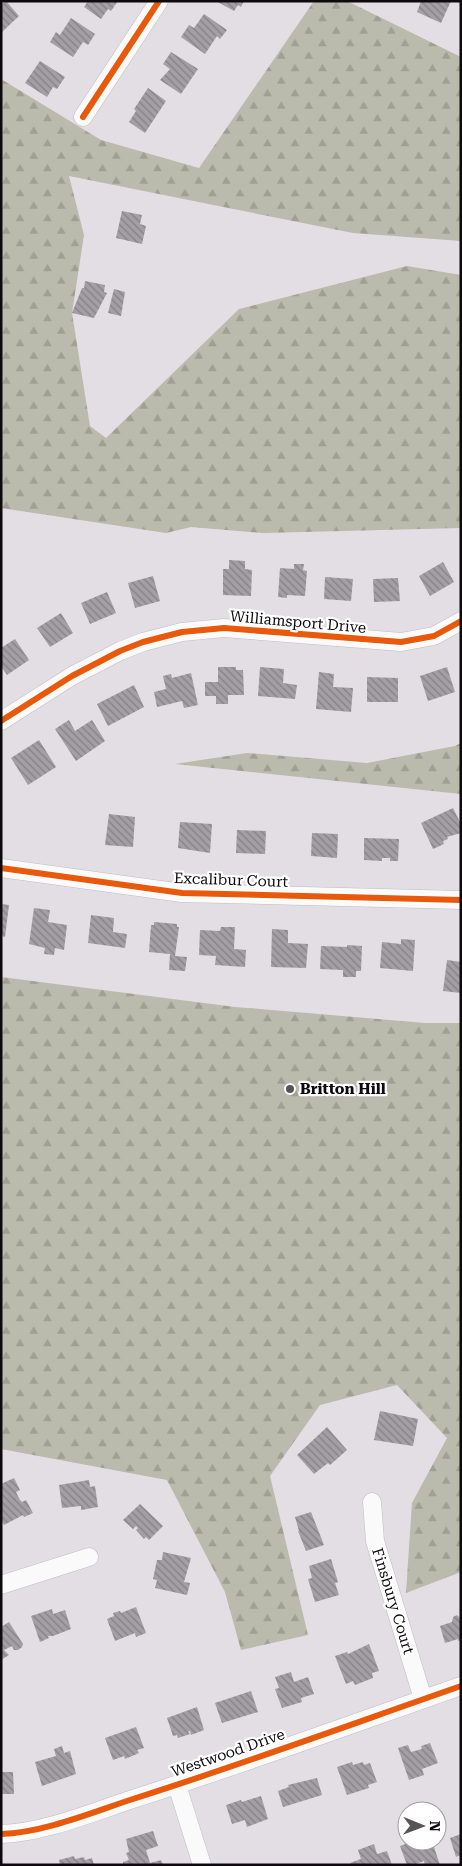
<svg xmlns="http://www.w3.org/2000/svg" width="462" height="1866" font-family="'Roboto Serif',serif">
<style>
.forest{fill:url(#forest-firs)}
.building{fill:url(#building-back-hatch)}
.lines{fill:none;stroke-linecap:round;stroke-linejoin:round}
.minor-casing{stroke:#bfbdc1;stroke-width:19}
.minor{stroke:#fbfafb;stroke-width:18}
.cycleway-casing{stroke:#fff;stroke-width:9}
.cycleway{stroke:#e8590c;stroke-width:6}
.poi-dot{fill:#585458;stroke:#fff;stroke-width:2}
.labels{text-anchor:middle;stroke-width:4.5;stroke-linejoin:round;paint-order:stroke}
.street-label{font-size:15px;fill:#0d0a0d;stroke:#fff}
.poi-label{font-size:15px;font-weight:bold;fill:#0d0a0d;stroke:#fff;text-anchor:start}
</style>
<defs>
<pattern id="forest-firs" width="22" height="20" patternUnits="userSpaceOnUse" patternTransform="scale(1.25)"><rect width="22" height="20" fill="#babaad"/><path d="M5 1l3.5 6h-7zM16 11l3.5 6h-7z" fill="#9f9f94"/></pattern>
<pattern id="building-back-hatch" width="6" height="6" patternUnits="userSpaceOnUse" patternTransform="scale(1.25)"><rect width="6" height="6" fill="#a49fa5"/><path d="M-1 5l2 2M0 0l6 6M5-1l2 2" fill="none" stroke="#848085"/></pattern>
</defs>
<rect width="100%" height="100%" fill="#e2dee3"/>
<g class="forest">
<polygon points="314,1 347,1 461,57 461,241 353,233 69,176 84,235 72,313 90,426 106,438 239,309 407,266 461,275 461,528 263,533 191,527 166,533 1,508 1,79 101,140 199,168"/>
<polygon points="461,743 461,794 175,764 247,753 367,763 455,746"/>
<polygon points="1,977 235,1007 425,1023 461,1023 461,1572 406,1593 412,1503 447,1438 397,1385 320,1405 270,1476 308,1635 241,1650 225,1592 167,1480 1,1449"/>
</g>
<g class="building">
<polygon points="6,1 19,16 1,33 1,5"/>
<polygon points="88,1 118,1 111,11 108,9 101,19 84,7"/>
<polygon points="216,1 244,1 241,7 238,5 234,11"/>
<polygon points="421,1 451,1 441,23 417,12"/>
<polygon points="204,14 227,30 220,39 217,36 205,54 181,37 189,25 194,28"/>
<polygon points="71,18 95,34 88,45 83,42 73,57 50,42 56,32 60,35"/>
<polygon points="171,52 198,69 181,94 160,80 170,69 163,64"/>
<polygon points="40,61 65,77 57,89 53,87 47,97 25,83"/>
<polygon points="148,88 166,101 145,133 129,122 136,111 134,109"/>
<polygon points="122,211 142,215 140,224 146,226 142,244 116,238"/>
<polygon points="85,281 105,285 104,292 107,293 94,318 72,313 82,288 84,288"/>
<polygon points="114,289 125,292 121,316 108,313"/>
<polygon points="229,560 245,561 245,569 252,570 251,596 223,595 223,569 229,569"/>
<polygon points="443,562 454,582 430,596 419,576"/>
<polygon points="294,564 304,564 303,570 307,571 305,596 287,595 287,598 278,597 280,568 294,569"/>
<polygon points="153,576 160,601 135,608 128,583"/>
<polygon points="325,577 353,579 351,601 324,599"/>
<polygon points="398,578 400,601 374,602 373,579"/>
<polygon points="107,592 116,613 90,624 81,603"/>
<polygon points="61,613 73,633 50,647 37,628"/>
<polygon points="15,639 29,660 7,675 1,666 1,648"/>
<polygon points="218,667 236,667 236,670 243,670 244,695 228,695 228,704 216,704 216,696 205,696 205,682 218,682"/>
<polygon points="260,667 284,669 283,683 297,685 295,699 258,696"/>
<polygon points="447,667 455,692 428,701 420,676"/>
<polygon points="319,672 334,674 333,687 353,688 351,712 316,709"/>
<polygon points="191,673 198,705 184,708 182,701 157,707 154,692 166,689 163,676 171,674 172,678"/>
<polygon points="367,677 398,678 398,702 367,702"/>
<polygon points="134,685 144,707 108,726 97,704"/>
<polygon points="69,720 75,731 92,720 105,741 76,761 55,729"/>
<polygon points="39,740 56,767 28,785 11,758"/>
<polygon points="453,808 461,824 461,833 447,837 448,839 443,841 444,844 433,849 421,823"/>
<polygon points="109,814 135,817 133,847 105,845"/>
<polygon points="180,822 212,824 210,853 178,848"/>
<polygon points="237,830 266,831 265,854 236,853"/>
<polygon points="312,833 338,834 337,858 311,856"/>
<polygon points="364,838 399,839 398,861 390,861 390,858 382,858 382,861 364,860"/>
<polygon points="1,904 9,905 5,937 1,936"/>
<polygon points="34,908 50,910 48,922 67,925 64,950 55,948 54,955 44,954 45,948 29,944"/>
<polygon points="91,915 114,918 113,932 127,934 125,948 88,943"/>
<polygon points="154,922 177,924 177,927 179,927 175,956 187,957 185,971 169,970 170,954 149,952 151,925 154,925"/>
<polygon points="221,927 235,927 234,949 246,950 245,967 215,965 216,956 199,955 200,930 220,931"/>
<polygon points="272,929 288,930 288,943 308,944 306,968 271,967"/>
<polygon points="401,939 415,940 413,971 380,968 382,942 401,944"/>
<polygon points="347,945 362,946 361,971 356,971 356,977 343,977 343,970 320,969 321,946 347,947"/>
<polygon points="447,960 461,962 461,993 443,991"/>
<polygon points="380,1411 418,1419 413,1446 374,1440"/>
<polygon points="327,1427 347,1450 330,1465 328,1463 314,1474 297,1455"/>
<polygon points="14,1478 20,1490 16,1492 20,1500 22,1502 26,1500 33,1513 24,1517 23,1515 4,1525 1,1519 1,1484"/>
<polygon points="89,1480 90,1487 95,1486 98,1507 81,1510 81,1506 62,1508 59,1485"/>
<polygon points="140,1504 163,1526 149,1540 146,1537 144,1539 136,1530 138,1528 136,1526 133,1529 123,1520"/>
<polygon points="311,1512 324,1545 306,1551 298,1531 299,1531 295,1517"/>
<polygon points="163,1552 191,1558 184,1582 190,1583 187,1595 155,1588 157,1580 153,1579 157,1560 162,1560"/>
<polygon points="331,1559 338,1582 335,1583 339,1595 315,1602 308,1579 312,1578 309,1566"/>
<polygon points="136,1607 146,1633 136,1637 135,1633 115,1641 107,1619 114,1616 113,1613 120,1611 121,1613"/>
<polygon points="52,1609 53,1614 65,1610 71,1629 53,1636 48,1636 49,1638 40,1642 31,1616"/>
<polygon points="457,1615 461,1619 461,1640 458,1641 458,1639 445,1643 440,1626 452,1622 453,1617"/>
<polygon points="9,1622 23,1644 22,1647 18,1650 14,1650 12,1646 4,1650 9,1655 1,1660 1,1627"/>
<polygon points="369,1644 379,1671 372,1673 373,1678 355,1685 353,1681 346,1684 335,1656 347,1652 348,1654"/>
<polygon points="291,1672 294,1682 308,1677 314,1694 301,1698 302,1702 282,1708 275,1689 279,1688 275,1677"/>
<polygon points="251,1691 258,1712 222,1723 215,1703"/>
<polygon points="197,1707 204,1730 191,1735 190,1731 188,1732 190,1734 178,1738 177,1735 173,1736 167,1718"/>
<polygon points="136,1727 144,1748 137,1750 139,1753 125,1759 124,1756 113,1760 105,1738"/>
<polygon points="430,1743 438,1763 422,1769 424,1775 409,1780 398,1748 408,1745 411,1752 422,1749 421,1746"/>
<polygon points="62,1746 64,1753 70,1751 76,1774 42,1786 35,1762 56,1756 54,1749"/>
<polygon points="352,1762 353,1765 363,1762 364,1765 370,1763 377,1782 368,1785 369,1788 347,1795 337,1767"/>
<polygon points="1,1772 13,1772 14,1794 1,1794"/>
<polygon points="317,1778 322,1795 283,1807 278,1791 289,1787 288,1785"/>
<polygon points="261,1796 268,1819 247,1827 245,1820 232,1824 226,1805 241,1800 242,1802"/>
<polygon points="153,1831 158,1846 146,1850 150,1863 161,1860 163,1865 123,1865 123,1862 129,1860 126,1853 129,1852 126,1839"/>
<polygon points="461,1834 461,1855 456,1857 450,1838"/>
<polygon points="414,1841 432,1841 440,1865 425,1865 424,1861 413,1865 407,1865 400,1846"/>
<polygon points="374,1844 377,1854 387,1851 392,1865 351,1865 350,1863 361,1859 358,1850"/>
<polygon points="74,1856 75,1859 84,1857 85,1860 92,1858 94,1865 60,1865 59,1860"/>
</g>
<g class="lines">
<g class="minor-casing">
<g id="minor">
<polyline points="83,117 159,1"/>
<polyline points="1,721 72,676 120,651 143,642 182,632 224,628 401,642 434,636 461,621"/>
<polyline points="1,868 182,893 461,900"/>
<polyline points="372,1502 375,1541 423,1699"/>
<polyline points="1,1585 89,1557"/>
<polyline points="177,1785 202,1865"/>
<path d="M1,1834c42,-1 92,-22 132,-35 110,-35 219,-75 328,-113"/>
</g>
</g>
<use href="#minor" class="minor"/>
<g class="cycleway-casing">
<g id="cycleway">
<polyline points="83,117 159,1"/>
<polyline points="1,721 72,676 120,651 143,642 182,632 224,628 401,642 434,636 461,621"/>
<polyline points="1,868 182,893 461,900"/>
<path d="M1,1834c42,-1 92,-22 132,-35 110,-35 219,-75 328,-113"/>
</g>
</g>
<use href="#cycleway" class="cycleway"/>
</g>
<circle class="poi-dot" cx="290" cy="1089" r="5"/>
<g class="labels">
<g class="street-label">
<text transform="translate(298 622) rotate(5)" y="5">Williamsport Drive</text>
<text transform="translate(231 880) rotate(2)" y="5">Excalibur Court</text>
<text transform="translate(393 1601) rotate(73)" y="5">Finsbury Court</text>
<text transform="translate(228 1753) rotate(-19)" y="5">Westwood Drive</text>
</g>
<g class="poi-label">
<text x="300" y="1094">Britton Hill</text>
</g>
</g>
<rect width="462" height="1866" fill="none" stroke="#0d0a0d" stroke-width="5"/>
<g transform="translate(422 1826) rotate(91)"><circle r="24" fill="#ffffff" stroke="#9e9d9e"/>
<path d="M0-4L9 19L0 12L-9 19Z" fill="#585458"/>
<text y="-8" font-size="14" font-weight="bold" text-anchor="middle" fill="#0d0a0d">N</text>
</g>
</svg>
